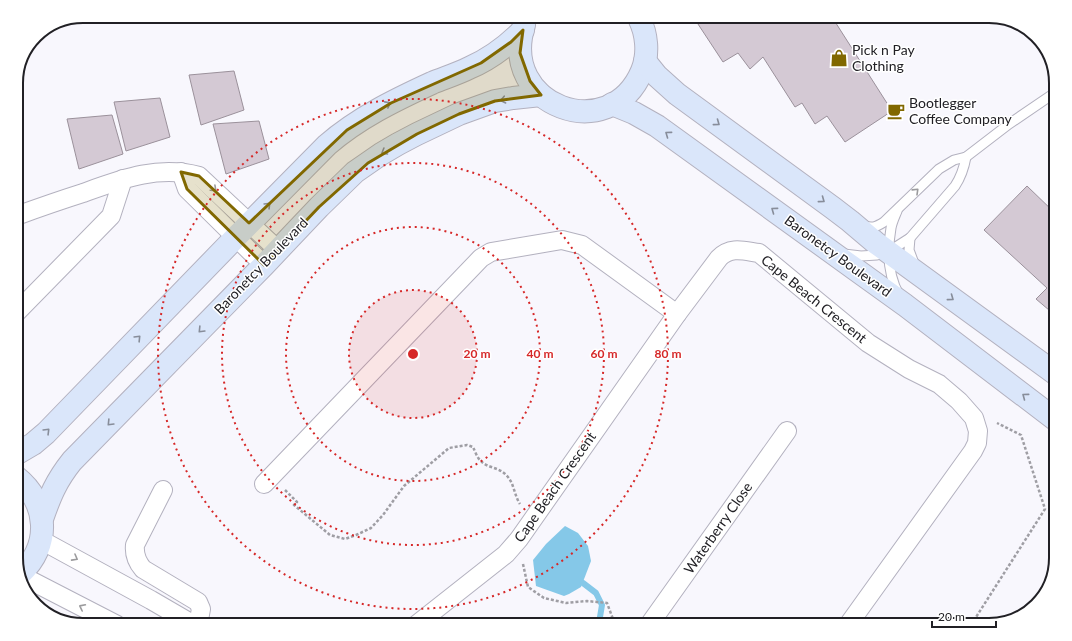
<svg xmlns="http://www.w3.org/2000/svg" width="1072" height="641" font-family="Lato,sans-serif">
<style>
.water{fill:#85c8e8}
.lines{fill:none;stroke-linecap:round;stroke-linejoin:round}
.stream{stroke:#85c8e8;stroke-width:6}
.building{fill:#d4c9d4;stroke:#9b919b}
.lane-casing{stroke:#b3b1bf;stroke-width:11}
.street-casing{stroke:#b3b1bf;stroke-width:20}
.secondary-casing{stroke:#b3b1bf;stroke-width:24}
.path{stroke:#9f9ea4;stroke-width:2.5;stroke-dasharray:3 2;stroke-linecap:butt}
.lane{stroke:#fff;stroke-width:9}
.street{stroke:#fff;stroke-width:18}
.secondary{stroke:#dae6fa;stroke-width:22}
.oneway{stroke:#878d9a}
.oneway2{stroke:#9b9b9d}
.marked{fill:#816800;fill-opacity:0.2;stroke:#816800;stroke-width:3;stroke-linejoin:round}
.ring{fill:none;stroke:#d62828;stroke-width:2;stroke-dasharray:2 4}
.labels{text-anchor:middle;stroke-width:3;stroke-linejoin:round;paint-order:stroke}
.poi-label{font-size:14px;fill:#212025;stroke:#fff;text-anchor:start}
.street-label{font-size:14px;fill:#212025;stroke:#fff}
.rim{fill:none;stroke:#212025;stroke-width:2}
.centre{fill:#d62828;stroke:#fff;stroke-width:2}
.ring-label{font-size:12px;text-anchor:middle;font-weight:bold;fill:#d62828;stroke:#fff;stroke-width:3;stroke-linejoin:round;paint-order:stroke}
</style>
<rect width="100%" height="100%" fill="#f8f7fd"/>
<polygon class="water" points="565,526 578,533 588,546 591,561 581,587 569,594 564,596 536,586 533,560 546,544"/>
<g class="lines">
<polyline class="stream" points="583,583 596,593 602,605 599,623 598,625"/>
</g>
<g class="building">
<polygon points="832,17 892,111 845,142 827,116 815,124 802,103 795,107 763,57 750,69 738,53 723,62 694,18"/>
<polygon points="234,71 244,110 201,125 189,75"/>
<polygon points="160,98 170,137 126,151 114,102"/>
<polygon points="112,115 123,154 79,169 67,119"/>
<polygon points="259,121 269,159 226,174 213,124"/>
<polygon points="1027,186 1056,214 1056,316 1036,299 1047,288 984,230"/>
</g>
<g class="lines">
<g class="lane-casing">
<g id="lane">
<path d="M897,211c-2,5 -5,11 -6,17 -4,23 -3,47 8,67"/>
<path d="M863,225c9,4 13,2 21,-3l55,-53 15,-9 12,-3 43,-33 47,-32"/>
<polyline points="910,238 909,250 915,266"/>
<path d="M844,254l17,2 16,-1 11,-3 22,-14 45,-52c6,-9 9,-18 11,-29"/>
</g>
</g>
<g class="street-casing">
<g id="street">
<polyline points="181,172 187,189 264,265"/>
<path d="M16,216c22,-8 45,-16 67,-23 39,-14 75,-28 116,-17l79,74"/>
<polyline points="16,313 111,216 123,179"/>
<polyline points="264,484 481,258 491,252 562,240 582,245 677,314"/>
<path d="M163,490l-28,55c-1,9 2,17 8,24l55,33 3,7 -3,16"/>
<polyline points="41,540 151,600 194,625"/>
<polyline points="20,575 117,625"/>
<path d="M416,625l90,-71 13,-15 158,-225 42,-56c12,-12 25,-7 40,-5l109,90 41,26 30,15 20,17 15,17 4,13 -1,12 -4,8 -125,174"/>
<polyline points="649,625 787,431"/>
</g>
</g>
<g class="secondary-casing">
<g id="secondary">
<path d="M524,25c-26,81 86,122 118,46 7,-17 5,-37 -3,-53"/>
<polyline points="645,61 657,76 677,94 833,208 850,221 876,243 1056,374"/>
<polyline points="612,104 634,113 657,126 855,269 905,305 1056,420"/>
<path d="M16,454l17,-10 13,-11 190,-196 91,-92c31,-27 68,-45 105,-62 12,-5 25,-9 37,-15 21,-9 38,-22 54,-38"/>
<path d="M16,477c33,26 35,69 4,97"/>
<path d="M42,519c8,-23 14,-38 30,-58l192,-196 55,-58 36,-35 26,-18 17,-10 19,-10 42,-20 36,-13 18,-3 28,-3"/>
</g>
</g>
<g class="path">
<path d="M285,490l12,12 -3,3 36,30 15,4 11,-4 15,-7 12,-13 21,-29 45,-38 18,-3 6,2c2,4 4,11 8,14 6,7 18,6 25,14 8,7 8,20 14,29"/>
<polyline points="523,564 528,587 544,598 566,603 587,601 607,603 613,619 611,625"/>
<polyline points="971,625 1045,509 1021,435 997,423"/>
</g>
<use href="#lane" class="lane"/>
<use href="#street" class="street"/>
<use href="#secondary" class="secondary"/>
</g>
<defs><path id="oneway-chevron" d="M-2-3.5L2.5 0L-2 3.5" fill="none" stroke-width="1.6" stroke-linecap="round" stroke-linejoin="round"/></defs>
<g class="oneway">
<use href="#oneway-chevron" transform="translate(503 100) rotate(168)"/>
<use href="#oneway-chevron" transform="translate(388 104) rotate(-28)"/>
<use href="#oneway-chevron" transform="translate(717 123) rotate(36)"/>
<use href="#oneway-chevron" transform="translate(668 134) rotate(-144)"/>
<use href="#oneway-chevron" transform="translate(384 152) rotate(149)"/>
<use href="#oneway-chevron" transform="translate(822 200) rotate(36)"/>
<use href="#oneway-chevron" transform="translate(268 205) rotate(-45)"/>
<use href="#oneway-chevron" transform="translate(774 210) rotate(-144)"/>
<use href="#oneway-chevron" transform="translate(951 298) rotate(36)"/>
<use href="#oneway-chevron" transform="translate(201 330) rotate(134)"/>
<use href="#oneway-chevron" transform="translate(138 338) rotate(-46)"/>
<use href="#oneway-chevron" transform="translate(1025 396) rotate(-143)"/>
<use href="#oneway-chevron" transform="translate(110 423) rotate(134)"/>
<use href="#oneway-chevron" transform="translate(47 431) rotate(-45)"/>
</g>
<g class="oneway2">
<use href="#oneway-chevron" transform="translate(214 189) rotate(43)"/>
<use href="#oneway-chevron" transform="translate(916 191) rotate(-44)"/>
<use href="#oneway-chevron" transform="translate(75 558) rotate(29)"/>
<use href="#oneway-chevron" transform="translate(82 607) rotate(-153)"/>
</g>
<path class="marked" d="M523,30l-3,23 10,28 11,14 -46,6 -36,13 -42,20 -49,29 -49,44 -55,58 -77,-76 -6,-17 18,4 50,47 98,-93 44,-27 90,-40 30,-21z"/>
<circle cx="413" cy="354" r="64" fill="#d62828" fill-opacity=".12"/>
<g class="ring">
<circle cx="413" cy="354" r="64"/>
<circle cx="413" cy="354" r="127"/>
<circle cx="413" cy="354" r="191"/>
<circle cx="413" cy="354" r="255"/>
</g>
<defs>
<g id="shop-bare" transform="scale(1.38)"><path d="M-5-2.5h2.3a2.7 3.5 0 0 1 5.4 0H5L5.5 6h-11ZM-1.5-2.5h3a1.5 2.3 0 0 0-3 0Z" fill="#816800" stroke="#fff" stroke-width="2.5" paint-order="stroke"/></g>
<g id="cafe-bare" transform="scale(1.38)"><path d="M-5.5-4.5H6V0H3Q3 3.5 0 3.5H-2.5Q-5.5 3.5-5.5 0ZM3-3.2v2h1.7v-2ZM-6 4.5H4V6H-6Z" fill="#816800" stroke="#fff" stroke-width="2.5" paint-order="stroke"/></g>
</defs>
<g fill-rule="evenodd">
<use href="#shop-bare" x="839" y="58"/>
<use href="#cafe-bare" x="896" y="111"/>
</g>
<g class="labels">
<g class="poi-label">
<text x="852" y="55">Pick n Pay<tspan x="852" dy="16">Clothing</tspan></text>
<text x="909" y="108">Bootlegger<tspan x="909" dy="16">Coffee Company</tspan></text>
</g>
<g class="street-label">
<text transform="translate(838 256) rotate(36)" y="5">Baronetcy Boulevard</text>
<text transform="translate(261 266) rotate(-46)" y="5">Baronetcy Boulevard</text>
<text transform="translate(814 299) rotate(39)" y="5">Cape Beach Crescent</text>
<text transform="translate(555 487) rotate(-55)" y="5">Cape Beach Crescent</text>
<text transform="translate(718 528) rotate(-55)" y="5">Waterberry Close</text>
</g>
</g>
<path d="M0 0H1072V641H0ZM83 23H989A60 60 0 0 1 1049 83V558A60 60 0 0 1 989 618H83A60 60 0 0 1 23 558V83A60 60 0 0 1 83 23Z" fill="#fff" fill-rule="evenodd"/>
<path class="rim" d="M83 23H989A60 60 0 0 1 1049 83V558A60 60 0 0 1 989 618H83A60 60 0 0 1 23 558V83A60 60 0 0 1 83 23Z"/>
<circle cx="413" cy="354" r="6" class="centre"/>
<g class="ring-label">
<text x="477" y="358">20 m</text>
<text x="540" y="358">40 m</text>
<text x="604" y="358">60 m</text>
<text x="668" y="358">80 m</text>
</g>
<path d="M932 621v6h64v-6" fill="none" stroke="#212025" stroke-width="2"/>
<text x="938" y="621" font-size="12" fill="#212025" stroke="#ffffff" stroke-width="3" paint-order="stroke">20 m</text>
</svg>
